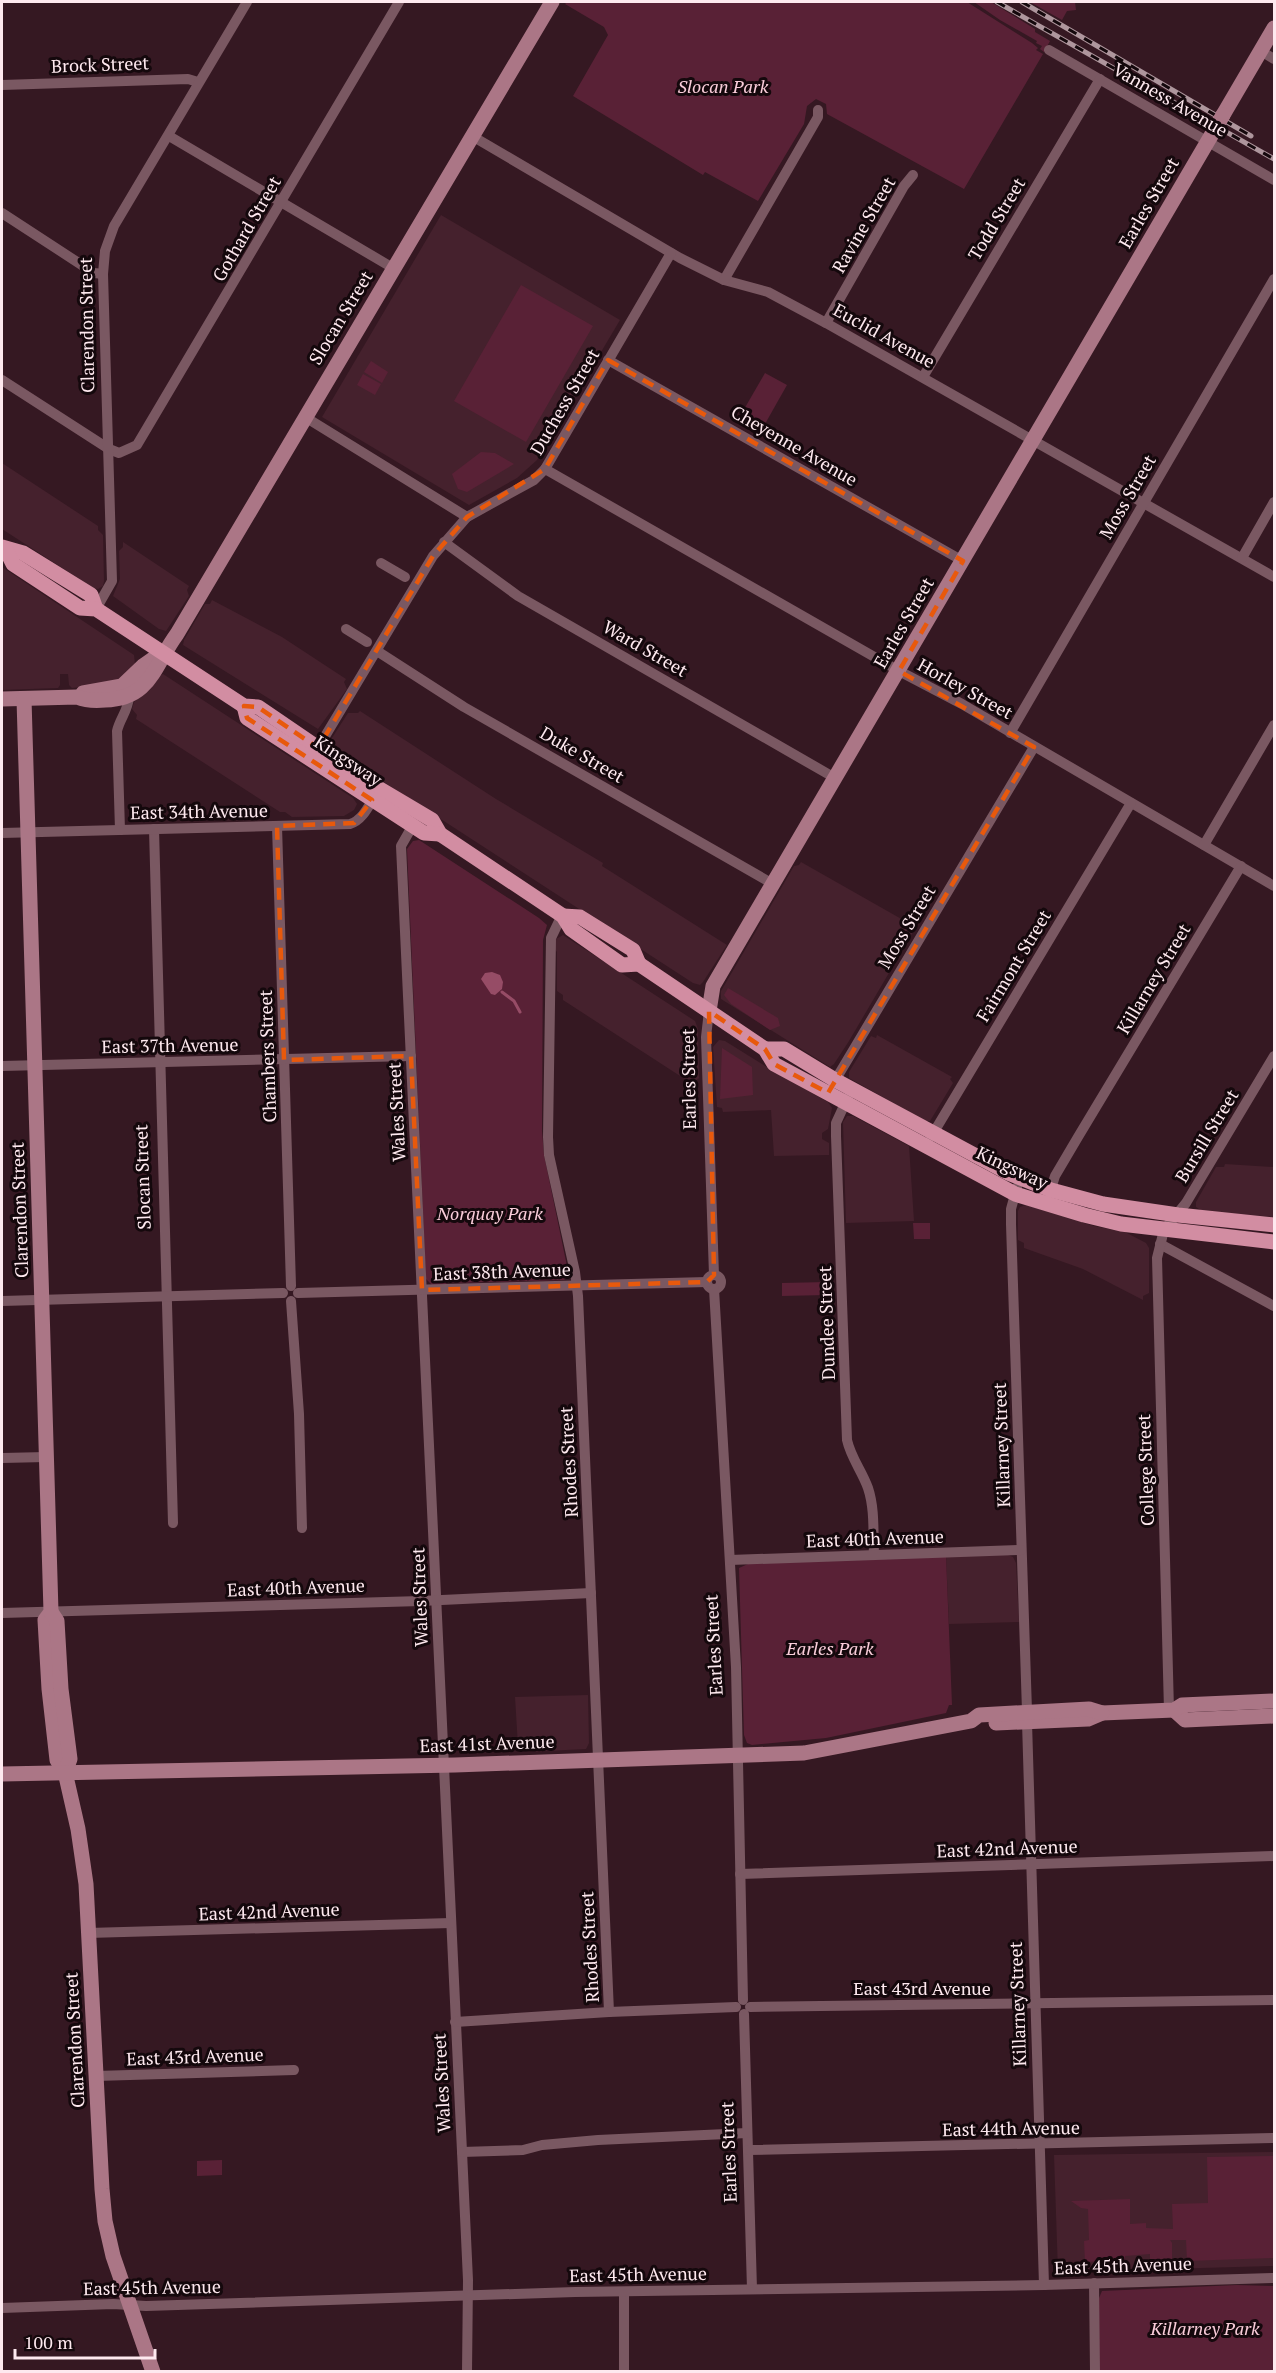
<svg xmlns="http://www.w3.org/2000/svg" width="1276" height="2373" font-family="'PT Serif',serif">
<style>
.built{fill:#45212d}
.green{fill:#592136}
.water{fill:#964c66}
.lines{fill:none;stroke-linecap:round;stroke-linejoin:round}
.stream{stroke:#964c66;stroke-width:3}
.street{stroke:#7a5862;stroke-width:10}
.secondary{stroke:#ab7686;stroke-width:15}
.primary{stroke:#d28da2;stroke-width:15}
.rail-casing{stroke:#ae969d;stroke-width:5}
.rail{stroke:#14080c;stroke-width:3;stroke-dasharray:9;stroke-linecap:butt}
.secondary-bridge{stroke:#ab7686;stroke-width:15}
.marked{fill:none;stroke:#e8590c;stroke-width:4.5;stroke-dasharray:12 8;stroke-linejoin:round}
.labels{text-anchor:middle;stroke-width:6;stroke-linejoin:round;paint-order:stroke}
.street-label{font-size:18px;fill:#fee9ef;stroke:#14080c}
.park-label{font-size:18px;font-style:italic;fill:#facdda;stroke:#14080c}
</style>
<rect width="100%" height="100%" fill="#351822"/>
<g class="built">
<polygon points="441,215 620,320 537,460 517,478 469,505 322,417"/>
<polygon points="2,463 98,526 98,530 103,535 104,581 103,586 98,589 93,588 2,529"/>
<polygon points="123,542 189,586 187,590 189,596 166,631 159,629 113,596 120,579 119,551 123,547"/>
<polygon points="2,567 134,655 135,664 122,679 103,685 72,688 69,685 68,674 60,674 60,685 58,688 2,690"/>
<polygon points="212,600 282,637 346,679 344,682 347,689 318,729 183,645 184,640 205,604 210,604"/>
<polygon points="163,674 353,798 357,804 354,810 344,816 292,817 285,812 280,812 136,719 137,715 132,709 134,702 157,677"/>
<polygon points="360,711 496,799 603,863 602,866 727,945 703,982 700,985 693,983 333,749 330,741 348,713 358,713"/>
<polygon points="801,862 912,925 911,928 913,932 849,1041 834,1064 830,1067 721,999 721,991 794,866 799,865"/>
<polygon points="563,935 695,1021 698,1029 699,1078 695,1081 694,1085 563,1000 563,995 557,991 557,952 555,949 556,939"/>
<polygon points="877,1035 952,1077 950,1079 953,1083 930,1121 925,1121 849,1078 849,1072 871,1036 876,1038"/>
<polygon points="719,1040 725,1041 770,1069 828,1102 832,1108 828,1129 822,1133 822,1139 829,1143 829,1155 774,1156 771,1110 723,1112 722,1108 717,1107 713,1047"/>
<polygon points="847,1116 853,1116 909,1146 914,1221 846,1223 843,1122"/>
<polygon points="1225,1164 1274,1167 1274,1217 1202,1211 1196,1207 1196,1202 1216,1167 1224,1167"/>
<polygon points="1026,1205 1094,1226 1125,1232 1146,1243 1149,1248 1149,1293 1143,1296 1143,1300 1083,1269 1024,1248 1024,1243 1018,1240 1018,1211 1020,1207"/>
<polygon points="1006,1554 1013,1557 1016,1563 1019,1622 949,1624 946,1556"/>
<polygon points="588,1695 589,1743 586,1749 525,1752 520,1746 518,1746 515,1697"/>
<polygon points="1274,2152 1274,2266 1058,2272 1054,2155"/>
</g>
<g class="green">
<polygon points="567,2 967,2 1032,43 1038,48 1036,50 1043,54 964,189 827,114 826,104 816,99 807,106 804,124 758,201 705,172 703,175 573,96 608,35 604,27 565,4"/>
<polygon points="974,2 991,2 1035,29 1035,32 1050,41 1044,52 1040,49 1042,46 1036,43 1037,41 1000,20"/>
<polygon points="1030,2 1075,2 1076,10 1067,11 1062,20"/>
<polygon points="521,285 593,326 526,442 454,401"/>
<polygon points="371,361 388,372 382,383 364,372"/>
<polygon points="765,373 787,385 761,431 739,418"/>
<polygon points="363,374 381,384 375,395 357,385"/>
<polygon points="481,452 495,453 514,464 467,492 458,489 452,474"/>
<polygon points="419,840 539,918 547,925 543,940 542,1131 544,1155 568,1271 569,1275 564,1280 447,1283 444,1285 432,1285 426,1279 407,849 413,841"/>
<polygon points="728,988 778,1018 780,1026 770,1030 731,1004 724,995"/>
<polygon points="722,1048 752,1067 753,1095 720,1099"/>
<polygon points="913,1223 930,1223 930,1239 914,1239"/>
<polygon points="827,1282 827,1295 782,1296 782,1283"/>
<polygon points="946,1556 952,1705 949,1705 946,1713 826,1738 752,1745 747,1743 744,1735 739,1568 748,1564"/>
<polygon points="1274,2156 1274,2258 1187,2261 1186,2240 1170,2240 1172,2243 1172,2263 1150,2263 1150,2254 1125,2256 1125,2266 1108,2267 1107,2261 1085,2262 1084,2241 1089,2240 1088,2209 1081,2208 1071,2201 1130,2199 1130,2224 1146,2223 1146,2228 1173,2229 1172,2204 1208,2203 1207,2157"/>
<polygon points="222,2160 222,2175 197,2176 197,2161"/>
<polygon points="1237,2285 1274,2286 1274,2371 1099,2372 1099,2298 1102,2291"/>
</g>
<polygon class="water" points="492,972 500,975 503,982 502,989 495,995 491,994 481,979 485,973"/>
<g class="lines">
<polyline class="stream" points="502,992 514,1001 520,1012"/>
<g class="street">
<polyline points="1049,50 1274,180"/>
<polyline points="1261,51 1274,59"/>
<polyline points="2,85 188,79 198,82"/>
<polyline points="169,136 393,268"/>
<polyline points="472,136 680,258 724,280 768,292 826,323 1274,577"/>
<polyline points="2,213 94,273 103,274"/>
<polyline points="724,280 818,117 818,110"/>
<polyline points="826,323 904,186 913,175"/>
<polyline points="608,360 963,561"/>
<polyline points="923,377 1100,79"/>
<polyline points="2,380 109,449 119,453 137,445 399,2"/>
<polyline points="305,417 467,517"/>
<polyline points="545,469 899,671 962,704 1274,886"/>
<polyline points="444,542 518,596 835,778"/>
<polyline points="1242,558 1274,502"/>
<polyline points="381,563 405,577"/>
<polyline points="96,609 112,581 103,274 105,251 114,226 247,2"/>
<polyline points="346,629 367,642"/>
<polyline points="377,651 464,707 773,884"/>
<polyline points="1010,733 1274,279"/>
<polyline points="318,748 433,556 467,517 534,480 545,469 671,253"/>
<polyline points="413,825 401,846 468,2280 467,2372"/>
<polyline points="277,826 291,1286"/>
<polyline points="154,829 173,1523"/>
<path d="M120,830l-3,-99c3,-13 11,-20 12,-34"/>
<path d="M2,833l348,-9c13,-4 19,-19 26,-30"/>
<polyline points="1204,845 1274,725"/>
<polyline points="562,915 551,938 548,1137 549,1155 575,1272 578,1296 609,2012"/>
<polyline points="709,1011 706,1037 714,1275"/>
<polyline points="2,1066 411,1056"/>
<polyline points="833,1084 1034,747"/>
<path d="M848,1097l-12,26v13l11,304c4,18 15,31 21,48 7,21 5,45 6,67"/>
<polyline points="931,1137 1131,803"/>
<polyline points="1017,1187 1011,1209 1011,1224 1027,1711"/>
<polyline points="1049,1195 1055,1176 1078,1137 1241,866"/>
<polyline points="1160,1244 1274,1306"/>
<circle cx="714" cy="1282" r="7"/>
<polyline points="714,1289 736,1667 743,2000"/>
<polyline points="298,1293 707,1282"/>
<polyline points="2,1301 283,1293"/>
<polyline points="291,1301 299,1414 302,1528"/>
<polyline points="2,1458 46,1457"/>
<polyline points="730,1560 1021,1550"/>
<polyline points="2,1613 421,1601 591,1593"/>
<polyline points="1169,1710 1157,1258 1164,1230 1186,1203 1274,1056"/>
<polyline points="1027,1722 1044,2285"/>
<polyline points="740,1874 1274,1856"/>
<polyline points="88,1933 451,1923"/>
<polyline points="750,2007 1274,2000"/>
<polyline points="744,2014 752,2289"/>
<polyline points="455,2022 609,2012 736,2007"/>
<polyline points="96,2076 294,2070"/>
<polyline points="748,2150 1274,2138"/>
<polyline points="462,2152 523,2150 542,2145 598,2140 747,2133"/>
<polyline points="1094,2283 1095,2372"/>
<polyline points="624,2292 624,2372"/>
<polyline points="2,2308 113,2304 146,2306 575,2292 1044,2285 1274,2278"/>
</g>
<g class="secondary">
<polyline points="1223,115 1274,28"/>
<polyline points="83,693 122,686 143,666 163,652"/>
<path d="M2,699l75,-2c10,4 18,4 28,3 46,-1 49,-35 72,-66l375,-632"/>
<polyline points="24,699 51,1612 45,1620 49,1689 57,1760 65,1772 78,1829 86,1884 102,2189 105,2221 113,2256 153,2372"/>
<polyline points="709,1011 713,986 1215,129"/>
<polyline points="51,1612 57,1621 61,1689 70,1759 65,1772"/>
<polyline points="1174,1710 1185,1720 1274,1716"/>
<polyline points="996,1723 1088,1719 1102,1713 1174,1710 1182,1705 1274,1701"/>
<polyline points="2,1774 455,1765 804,1753 971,1721 979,1715 1089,1709 1102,1713"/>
</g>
<g class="primary">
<polyline points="2,547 23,553 91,595 96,609"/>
<polyline points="6,550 13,564 80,608 96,609 244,706 258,707 368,782 432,820 440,834 563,916 571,929 622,965 639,964 765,1049 774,1064 1015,1194 1084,1215 1121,1224 1274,1242"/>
<polyline points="244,706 247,718 424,833 440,834"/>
<polyline points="563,916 580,917 633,950 639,964"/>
<polyline points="765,1049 784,1049 835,1080 1008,1173 1051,1190 1103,1204 1178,1215 1274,1225"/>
</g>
<g class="rail-casing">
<g id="rail">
<polyline points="997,2 1274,159"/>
<polyline points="1022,2 1251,136"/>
</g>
</g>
<use href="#rail" class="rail"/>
<polyline class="secondary-bridge" points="1215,129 1223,115"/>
</g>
<path class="marked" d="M608,360l355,201 -64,110 135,76 -206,346 -54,-29 -9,-15 -56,-38 5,264 -7,7 -285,8 -11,-234 -127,4 -7,-234 77,-3 18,-23 -125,-82 -3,-12 14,1 60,41 115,-192 34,-39 78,-48z"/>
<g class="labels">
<g class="street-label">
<text transform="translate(100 65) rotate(-2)" y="6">Brock Street</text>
<text transform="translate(1170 100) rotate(30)" y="6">Vanness Avenue</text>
<text transform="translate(1149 203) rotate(-60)" y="6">Earles Street</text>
<text transform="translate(997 219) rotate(-59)" y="6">Todd Street</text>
<text transform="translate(864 225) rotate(-60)" y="6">Ravine Street</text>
<text transform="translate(247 229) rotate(-60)" y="6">Gothard Street</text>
<text transform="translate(341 318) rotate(-59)" y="6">Slocan Street</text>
<text transform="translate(87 325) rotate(-91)" y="6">Clarendon Street</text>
<text transform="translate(884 336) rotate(29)" y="6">Euclid Avenue</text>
<text transform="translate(565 402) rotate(-60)" y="6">Duchess Street</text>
<text transform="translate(794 446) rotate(30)" y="6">Cheyenne Avenue</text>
<text transform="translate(1128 497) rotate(-60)" y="6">Moss Street</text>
<text transform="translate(904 623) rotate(-60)" y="6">Earles Street</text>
<text transform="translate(645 649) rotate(30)" y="6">Ward Street</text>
<text transform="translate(965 689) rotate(29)" y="6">Horley Street</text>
<text transform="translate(582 755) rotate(30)" y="6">Duke Street</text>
<text transform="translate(348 761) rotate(33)" y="6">Kingsway</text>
<text transform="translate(199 812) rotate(-1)" y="6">East 34th Avenue</text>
<text transform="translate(907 927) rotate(-59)" y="6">Moss Street</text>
<text transform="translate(1014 966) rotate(-59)" y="6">Fairmont Street</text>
<text transform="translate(1154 979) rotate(-59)" y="6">Killarney Street</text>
<text transform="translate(170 1046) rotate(-1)" y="6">East 37th Avenue</text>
<text transform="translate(268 1056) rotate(-92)" y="6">Chambers Street</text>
<text transform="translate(689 1079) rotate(-91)" y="6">Earles Street</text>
<text transform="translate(397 1112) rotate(-93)" y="6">Wales Street</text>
<text transform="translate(1207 1136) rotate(-59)" y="6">Bursill Street</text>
<text transform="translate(1012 1168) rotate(25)" y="6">Kingsway</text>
<text transform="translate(143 1177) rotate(-92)" y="6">Slocan Street</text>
<text transform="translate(20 1210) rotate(-92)" y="6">Clarendon Street</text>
<text transform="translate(502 1272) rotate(-2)" y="6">East 38th Avenue</text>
<text transform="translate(827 1323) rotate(-92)" y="6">Dundee Street</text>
<text transform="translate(1002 1445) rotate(-92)" y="6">Killarney Street</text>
<text transform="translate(569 1462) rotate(-93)" y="6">Rhodes Street</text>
<text transform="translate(1146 1470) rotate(-92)" y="6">College Street</text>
<text transform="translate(875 1539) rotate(-2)" y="6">East 40th Avenue</text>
<text transform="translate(296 1588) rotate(-2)" y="6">East 40th Avenue</text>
<text transform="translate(420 1597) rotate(-92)" y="6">Wales Street</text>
<text transform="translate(714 1645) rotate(-93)" y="6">Earles Street</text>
<text transform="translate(487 1744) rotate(-2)" y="6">East 41st Avenue</text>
<text transform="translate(1007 1849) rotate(-2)" y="6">East 42nd Avenue</text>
<text transform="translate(269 1912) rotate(-2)" y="6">East 42nd Avenue</text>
<text transform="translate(590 1947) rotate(-93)" y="6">Rhodes Street</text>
<text x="922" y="1995">East 43rd Avenue</text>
<text transform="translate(1018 2004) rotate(-92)" y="6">Killarney Street</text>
<text transform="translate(75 2040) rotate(-93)" y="6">Clarendon Street</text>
<text transform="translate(195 2057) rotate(-2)" y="6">East 43rd Avenue</text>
<text transform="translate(442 2083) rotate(-93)" y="6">Wales Street</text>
<text transform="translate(1011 2129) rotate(-1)" y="6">East 44th Avenue</text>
<text transform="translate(729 2152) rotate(-92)" y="6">Earles Street</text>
<text transform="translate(1123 2266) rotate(-2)" y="6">East 45th Avenue</text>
<text transform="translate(638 2275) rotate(-1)" y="6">East 45th Avenue</text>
<text transform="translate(152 2288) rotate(-1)" y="6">East 45th Avenue</text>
</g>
<g class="park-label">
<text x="723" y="93">Slocan Park</text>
<text x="490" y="1220">Norquay Park</text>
<text x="830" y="1655">Earles Park</text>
<text x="1205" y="2335">Killarney Park</text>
</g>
</g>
<rect width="1276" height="2373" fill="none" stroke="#fee9ef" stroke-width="6"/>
<path d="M15 2349v9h140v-9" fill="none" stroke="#fee9ef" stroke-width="3"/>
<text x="24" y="2349" font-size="18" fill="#fee9ef" stroke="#14080c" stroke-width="4.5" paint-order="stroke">100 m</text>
</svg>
